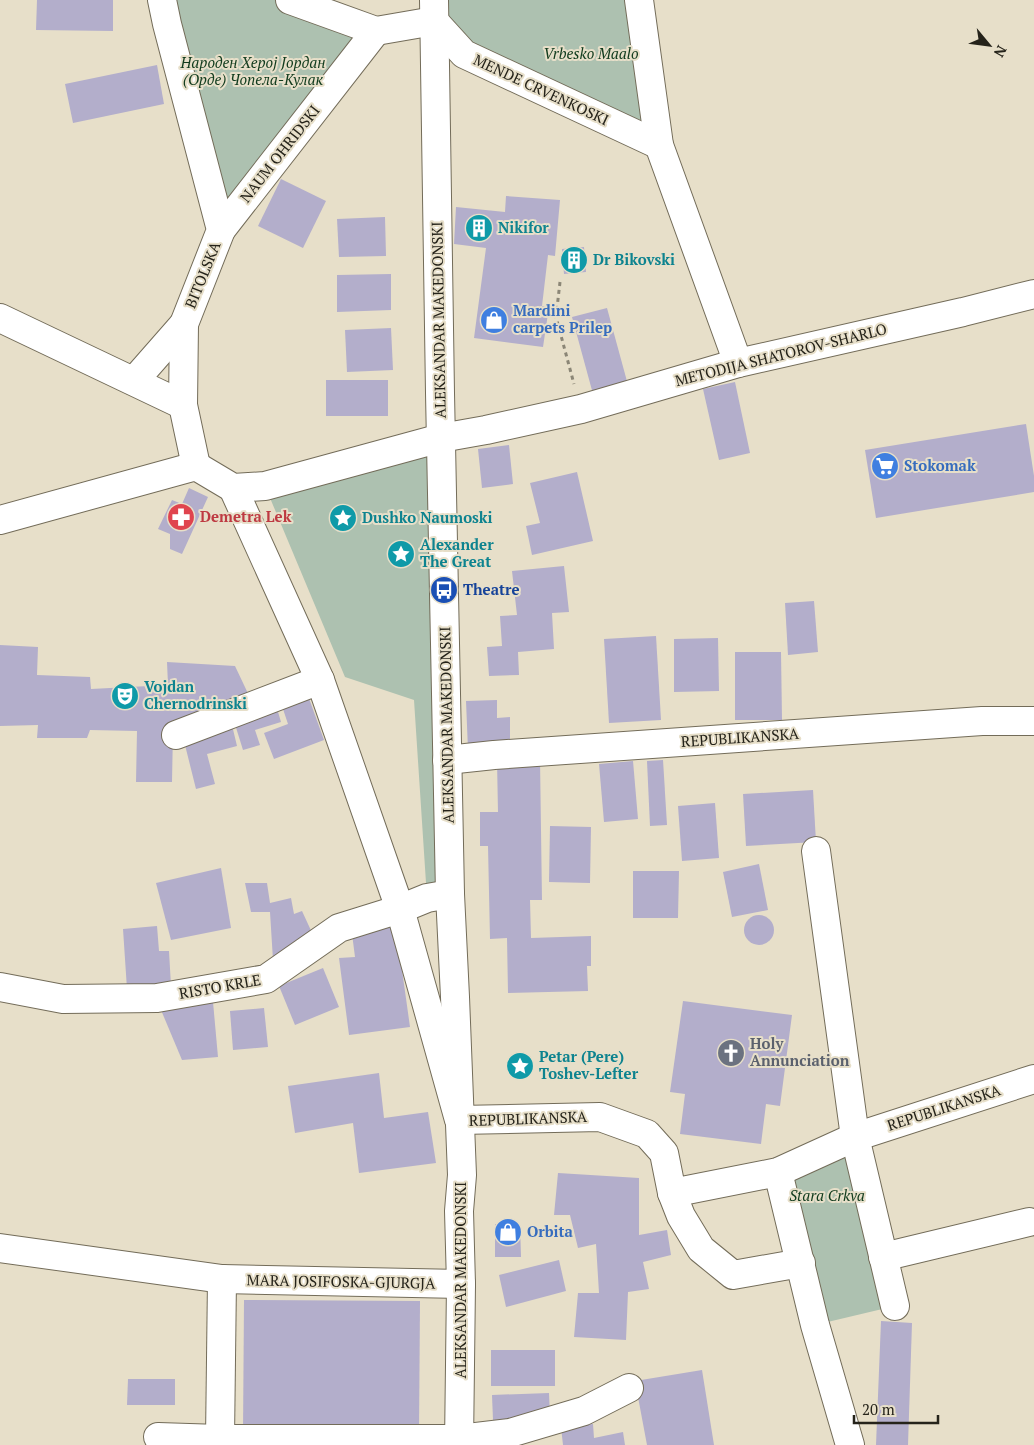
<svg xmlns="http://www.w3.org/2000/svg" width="1034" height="1445" font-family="'PT Serif',serif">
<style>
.green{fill:#adc1b0}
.building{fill:#b3aecb}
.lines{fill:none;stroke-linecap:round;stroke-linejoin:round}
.minor-casing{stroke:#736c59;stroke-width:30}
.path{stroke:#8b8676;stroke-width:3;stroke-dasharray:4 4;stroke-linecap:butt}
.minor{stroke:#fff;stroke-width:28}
.labels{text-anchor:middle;stroke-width:4;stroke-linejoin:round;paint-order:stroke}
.park-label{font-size:15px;font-style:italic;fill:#103b1d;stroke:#e7dfc9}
.street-label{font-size:15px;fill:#25231a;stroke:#e7dfc9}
.culture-label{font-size:15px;font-weight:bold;fill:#0d838f;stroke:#e7dfc9;text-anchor:start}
.shop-label{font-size:15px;font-weight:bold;fill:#366cbe;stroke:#e7dfc9;text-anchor:start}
.health-label{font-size:15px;font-weight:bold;fill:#be3a42;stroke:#e7dfc9;text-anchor:start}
.transit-label{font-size:15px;font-weight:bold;fill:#164399;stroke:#e7dfc9;text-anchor:start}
.worship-label{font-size:15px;font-weight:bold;fill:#5b616d;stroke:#e7dfc9;text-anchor:start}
</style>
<rect width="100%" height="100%" fill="#e7dfc9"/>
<g class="green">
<polygon points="162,0 290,0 376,31 221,230"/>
<polygon points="446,0 639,0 659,145 464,54 434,21"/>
<polygon points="441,438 450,894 427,898 414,700 345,677 265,486"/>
<polygon points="855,1137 895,1306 815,1325 778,1172"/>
</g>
<g class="building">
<polygon points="37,0 113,0 113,31 36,30"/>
<polygon points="157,65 164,104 73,123 65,84"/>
<polygon points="281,179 326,201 303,248 258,226"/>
<polygon points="506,196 560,200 555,256 548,255 542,306 549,307 543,347 474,338 486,248 454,244 456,207 505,212"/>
<polygon points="385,217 386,256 339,257 337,219"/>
<polygon points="584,247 586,272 564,274 562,249"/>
<polygon points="391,274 391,310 337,312 337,275"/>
<polygon points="607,308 628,385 593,394 572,317"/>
<polygon points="391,328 393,370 347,372 345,330"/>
<rect x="326" y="380" width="62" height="36"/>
<polygon points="735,382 750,453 719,460 703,389"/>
<polygon points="1026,424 1034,476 1034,492 876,518 865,450"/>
<polygon points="509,445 513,484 482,488 478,449"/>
<polygon points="577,472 593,541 532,555 526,526 540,523 530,483"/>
<polygon points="189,488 208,497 182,554 170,549 170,534 158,529 172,500 182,504"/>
<polygon points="564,566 569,612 552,613 554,649 518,652 519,675 489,676 487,647 502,646 500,616 517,615 512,571"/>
<polygon points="814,601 818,652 788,655 785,603"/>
<polygon points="656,636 661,720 609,723 604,639"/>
<polygon points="718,638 719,691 674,692 674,639"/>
<polygon points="0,645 38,647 37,675 90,677 91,689 168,685 167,662 235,666 253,704 173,731 172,782 136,782 137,731 90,730 87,738 37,738 38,725 0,726"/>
<polygon points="735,652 781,652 782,720 735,720"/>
<polygon points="306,690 324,740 274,759 264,733 288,724 280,700"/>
<polygon points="497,700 497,718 510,717 510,749 468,750 466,701"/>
<polygon points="276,705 281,722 255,730 260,745 243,750 233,718"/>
<polygon points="231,721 237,746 207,754 215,784 196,789 184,741"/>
<polygon points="540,759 542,900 530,900 531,938 591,936 591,966 587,966 588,991 508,993 507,938 490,939 488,846 480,846 480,812 498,812 497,760"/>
<polygon points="663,760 667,825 650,826 647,761"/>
<polygon points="633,761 638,819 604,822 599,764"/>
<polygon points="813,790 816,842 746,846 743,794"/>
<polygon points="715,803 719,858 682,861 678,806"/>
<polygon points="550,826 591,827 590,883 549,882"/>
<polygon points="759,864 768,910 732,917 723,872"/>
<polygon points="221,868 231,928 171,940 156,883"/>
<polygon points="633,871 679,871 678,918 633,918"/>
<polygon points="245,883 267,883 270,903 291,898 294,914 302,911 314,937 273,960 270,912 251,912"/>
<circle cx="759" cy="930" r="15"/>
<polygon points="395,920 410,1027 349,1035 339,958 355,957 351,926"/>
<polygon points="157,926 159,951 169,951 171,986 127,989 123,929"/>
<polygon points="323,968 339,1007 295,1025 279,986"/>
<polygon points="683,1001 792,1015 780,1106 766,1104 761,1144 680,1134 685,1094 670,1092"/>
<polygon points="213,1002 218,1057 182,1060 161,1010"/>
<polygon points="264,1008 268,1047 233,1050 230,1011"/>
<polygon points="379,1073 384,1118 428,1112 436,1163 359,1173 353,1123 295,1133 288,1086"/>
<polygon points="558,1173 639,1178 639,1235 667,1230 671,1255 643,1262 649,1289 628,1292 626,1340 574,1337 578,1293 599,1293 596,1244 578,1248 570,1215 554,1215"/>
<polygon points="495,1224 520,1224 521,1257 495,1257"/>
<polygon points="559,1260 566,1291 506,1307 499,1275"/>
<polygon points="244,1300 420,1301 419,1434 243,1433"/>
<polygon points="881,1321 912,1323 908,1445 876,1445"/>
<rect x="491" y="1350" width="64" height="36"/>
<polygon points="702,1370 714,1445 647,1445 635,1381"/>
<polygon points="128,1379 175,1379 175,1405 127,1405"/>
<polygon points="549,1393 550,1417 493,1420 492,1395"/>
<polygon points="593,1424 594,1438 623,1432 625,1445 563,1445 561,1427"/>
</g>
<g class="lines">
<g class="minor-casing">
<g id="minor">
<polyline points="162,0 167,24 221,230 184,324 183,405 196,466"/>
<polyline points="290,0 376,31 434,21"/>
<polyline points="434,0 440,393 450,894 455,997 462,1175 459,1211 461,1284 459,1445"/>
<polyline points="639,0 659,145 738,363"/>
<polyline points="434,21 464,54 659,145"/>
<polyline points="221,230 376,31"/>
<polyline points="0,318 183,405"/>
<polyline points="134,381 184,324"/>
<polyline points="233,488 320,680 400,909 459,1120 600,1117 647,1134 664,1153 672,1193 681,1216 701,1249 733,1275 801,1263"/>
<polyline points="0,520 196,466 233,488 265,486 441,438 486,430 581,409 738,363 963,312 1034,294"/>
<polyline points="176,735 320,680"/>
<polyline points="447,760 494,755 982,721 1034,721"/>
<polyline points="816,851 855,1137 895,1306"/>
<polyline points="0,987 63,999 157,998 266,979 339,928 400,909 427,898 450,894"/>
<polyline points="778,1172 815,1325 850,1445"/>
<polyline points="672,1193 778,1172 855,1137 1034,1079"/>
<polyline points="0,1248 222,1279 461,1284"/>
<polyline points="883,1257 1029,1222"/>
<polyline points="158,1437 220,1439 459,1439 510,1433 584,1411 629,1388"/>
<polyline points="220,1439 222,1279"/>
</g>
</g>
<polyline class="path" points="560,282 556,317 574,384"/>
<use href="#minor" class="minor"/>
</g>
<defs>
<g id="building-disc" transform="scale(1.4375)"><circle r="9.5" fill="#0f9aa8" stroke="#e7dfc9"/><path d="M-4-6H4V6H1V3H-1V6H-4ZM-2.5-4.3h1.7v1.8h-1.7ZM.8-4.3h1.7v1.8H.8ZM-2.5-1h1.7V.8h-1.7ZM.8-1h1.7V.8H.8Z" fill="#fff"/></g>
<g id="shop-disc" transform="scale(1.4375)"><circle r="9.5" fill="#3f7fe0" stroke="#e7dfc9"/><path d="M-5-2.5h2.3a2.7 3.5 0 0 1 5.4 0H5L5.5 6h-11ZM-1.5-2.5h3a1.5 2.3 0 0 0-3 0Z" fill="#fff"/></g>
<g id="supermarket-disc" transform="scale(1.4375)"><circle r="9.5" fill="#3f7fe0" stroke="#e7dfc9"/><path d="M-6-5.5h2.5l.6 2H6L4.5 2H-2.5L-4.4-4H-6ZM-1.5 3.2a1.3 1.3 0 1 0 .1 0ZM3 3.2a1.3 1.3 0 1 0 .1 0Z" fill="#fff"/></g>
<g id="pharmacy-disc" transform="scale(1.4375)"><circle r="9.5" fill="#e0444e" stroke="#e7dfc9"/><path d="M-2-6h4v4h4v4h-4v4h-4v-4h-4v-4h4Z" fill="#fff"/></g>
<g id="sight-disc" transform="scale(1.4375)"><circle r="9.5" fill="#0f9aa8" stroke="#e7dfc9"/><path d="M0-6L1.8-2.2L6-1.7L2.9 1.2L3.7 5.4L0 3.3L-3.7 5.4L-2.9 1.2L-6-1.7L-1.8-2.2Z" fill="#fff"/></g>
<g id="bus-disc" transform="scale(1.4375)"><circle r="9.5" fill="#1a4fb4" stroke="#e7dfc9"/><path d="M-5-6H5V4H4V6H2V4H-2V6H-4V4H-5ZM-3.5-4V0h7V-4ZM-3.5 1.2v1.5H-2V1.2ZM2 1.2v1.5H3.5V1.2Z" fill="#fff"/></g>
<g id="theatre-disc" transform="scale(1.4375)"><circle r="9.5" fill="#0f9aa8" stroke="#e7dfc9"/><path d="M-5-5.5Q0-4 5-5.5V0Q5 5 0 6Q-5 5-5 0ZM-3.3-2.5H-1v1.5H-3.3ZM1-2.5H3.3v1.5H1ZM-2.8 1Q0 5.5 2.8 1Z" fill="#fff"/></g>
<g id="church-disc" transform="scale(1.4375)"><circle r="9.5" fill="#6b7280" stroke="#e7dfc9"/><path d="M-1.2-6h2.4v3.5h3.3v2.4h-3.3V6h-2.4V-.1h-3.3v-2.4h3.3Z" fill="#fff"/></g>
</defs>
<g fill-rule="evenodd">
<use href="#building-disc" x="479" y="228"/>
<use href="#building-disc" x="574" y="260"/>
<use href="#shop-disc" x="494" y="320"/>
<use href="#supermarket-disc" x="885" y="466"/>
<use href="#pharmacy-disc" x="181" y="517"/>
<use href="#sight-disc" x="343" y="518"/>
<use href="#sight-disc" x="401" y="554"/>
<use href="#bus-disc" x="444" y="590"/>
<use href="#theatre-disc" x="125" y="696"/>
<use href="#church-disc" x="731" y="1053"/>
<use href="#sight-disc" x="520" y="1066"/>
<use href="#shop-disc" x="508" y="1232"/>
</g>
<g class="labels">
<g class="park-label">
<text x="591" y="59">Vrbesko Maalo</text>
<text x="253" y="68">Народен Херој Јордан<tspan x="253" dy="17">(Орде) Чопела-Кулак</tspan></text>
<text x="827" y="1201">Stara Crkva</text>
</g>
<g class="street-label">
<text transform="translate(541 90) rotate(25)" y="5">MENDE CRVENKOSKI</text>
<text transform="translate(280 154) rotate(-52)" y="5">NAUM OHRIDSKI</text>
<text transform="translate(203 275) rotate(-68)" y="5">BITOLSKA</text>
<text transform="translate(439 320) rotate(-91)" y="5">ALEKSANDAR MAKEDONSKI</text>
<text transform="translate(781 355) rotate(-14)" y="5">METODIJA SHATOROV-SHARLO</text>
<text transform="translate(447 725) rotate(-91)" y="5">ALEKSANDAR MAKEDONSKI</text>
<text transform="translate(740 738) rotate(-4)" y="5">REPUBLIKANSKA</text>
<text transform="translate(220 987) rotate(-10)" y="5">RISTO KRLE</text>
<text transform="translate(944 1108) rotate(-18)" y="5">REPUBLIKANSKA</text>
<text transform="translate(528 1119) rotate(-2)" y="5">REPUBLIKANSKA</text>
<text transform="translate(461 1280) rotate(-90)" y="5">ALEKSANDAR MAKEDONSKI</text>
<text transform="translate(341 1282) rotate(1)" y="5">MARA JOSIFOSKA-GJURGJA</text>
</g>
<g class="culture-label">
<text x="498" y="233">Nikifor</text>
<text x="593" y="265">Dr Bikovski</text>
<text x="362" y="523">Dushko Naumoski</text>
<text x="420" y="550">Alexander<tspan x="420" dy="17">The Great</tspan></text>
<text x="144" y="692">Vojdan<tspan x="144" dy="17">Chernodrinski</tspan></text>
<text x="539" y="1062">Petar (Pere)<tspan x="539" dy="17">Toshev-Lefter</tspan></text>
</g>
<g class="shop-label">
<text x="513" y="316">Mardini<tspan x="513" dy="17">carpets Prilep</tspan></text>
<text x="904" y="471">Stokomak</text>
<text x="527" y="1237">Orbita</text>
</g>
<g class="health-label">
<text x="200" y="522">Demetra Lek</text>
</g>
<g class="transit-label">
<text x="463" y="595">Theatre</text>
</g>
<g class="worship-label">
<text x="750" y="1049">Holy<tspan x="750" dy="17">Annunciation</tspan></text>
</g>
</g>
<g transform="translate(989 45) rotate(119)" stroke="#e7dfc9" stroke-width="4" paint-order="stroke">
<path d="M0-4L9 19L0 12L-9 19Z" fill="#25231a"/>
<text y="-8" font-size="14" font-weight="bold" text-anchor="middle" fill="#25231a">N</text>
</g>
<path d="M854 1415v8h84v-8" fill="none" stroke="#25231a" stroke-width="2.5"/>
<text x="862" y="1415" font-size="15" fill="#25231a" stroke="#e7dfc9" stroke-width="4" paint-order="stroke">20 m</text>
</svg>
